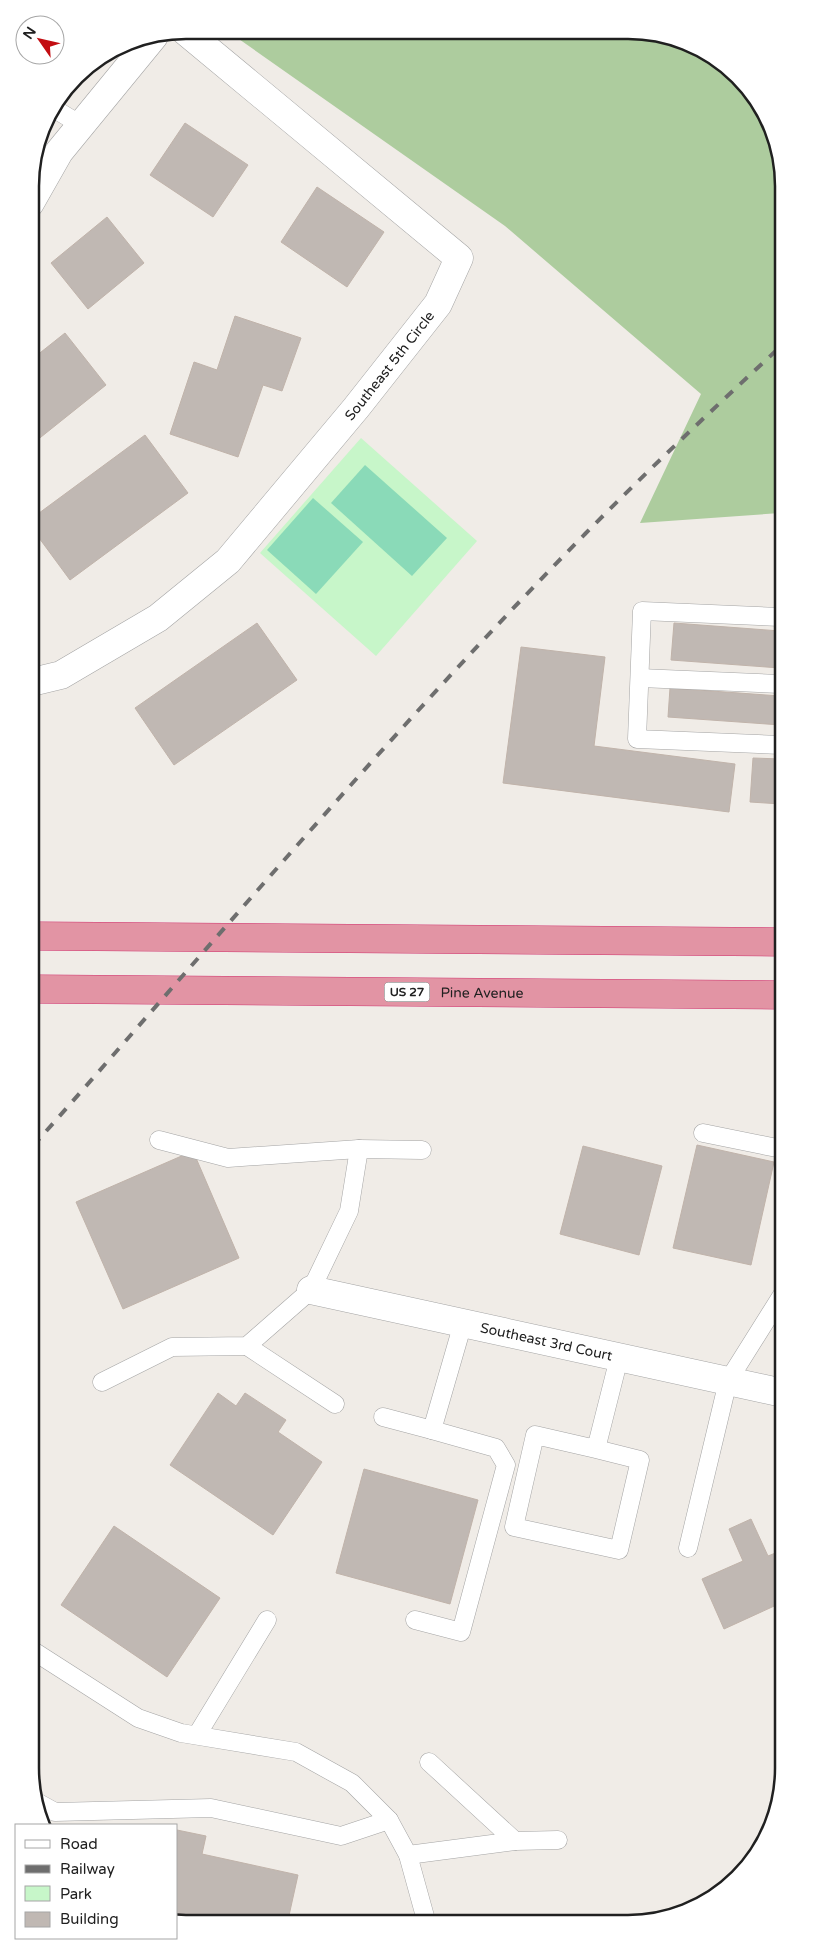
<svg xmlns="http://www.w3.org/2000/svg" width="814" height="1954" font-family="'Varela Round',sans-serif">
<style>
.forest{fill:#adcc9e}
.park{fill:#c7f6c9}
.pitch{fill:#8adab8}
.building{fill:#c0b8b3;stroke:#c0b3aa}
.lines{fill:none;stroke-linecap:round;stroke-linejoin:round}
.lane-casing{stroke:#a4a4a4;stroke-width:19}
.street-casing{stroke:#a4a4a4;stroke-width:29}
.highway-casing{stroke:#d0316d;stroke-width:29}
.lane{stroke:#fff;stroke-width:18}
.street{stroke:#fff;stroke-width:28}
.highway{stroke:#e294a4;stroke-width:28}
.rail{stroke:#6e6e6e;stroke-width:4;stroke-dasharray:10 10;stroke-linecap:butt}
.labels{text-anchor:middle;stroke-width:4;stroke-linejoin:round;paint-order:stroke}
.shield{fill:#fff;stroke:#636363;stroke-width:1}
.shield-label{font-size:12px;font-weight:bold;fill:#202020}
.street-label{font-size:14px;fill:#202020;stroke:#fff}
.rim{fill:none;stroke:#202020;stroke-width:2.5}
</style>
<rect width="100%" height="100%" fill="#f0ece7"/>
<polygon class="forest" points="226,30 658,33 697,46 738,76 779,146 780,513 640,523 701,394 505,226"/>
<polygon class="park" points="361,438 477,541 376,656 260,553"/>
<g class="pitch">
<polygon points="365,465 447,538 412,576 331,503"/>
<polygon points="313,498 363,542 316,594 267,550"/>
</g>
<g class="building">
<polygon points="185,123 248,165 213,217 150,175"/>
<polygon points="317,187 384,232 347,287 281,242"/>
<polygon points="107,217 144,263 88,309 51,263"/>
<polygon points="235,316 301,338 282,391 263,385 238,457 170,434 194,362 217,370"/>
<polygon points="65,333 106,385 31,445 31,360"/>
<polygon points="145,435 188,493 70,580 31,527 31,519"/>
<polygon points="257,623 297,680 174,765 135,708"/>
<polygon points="674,623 780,631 780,668 671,660"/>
<polygon points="521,647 605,657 594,746 735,764 729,812 503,783"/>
<polygon points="670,688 780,696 781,725 668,717"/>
<polygon points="753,758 781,759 781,804 750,802"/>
<polygon points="697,1145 774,1162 751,1265 673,1248"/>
<polygon points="583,1146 662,1166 639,1255 560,1234"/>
<polygon points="193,1151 239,1258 123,1309 76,1202"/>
<polygon points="218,1393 236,1406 245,1393 286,1420 278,1432 322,1462 273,1535 170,1465"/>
<polygon points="364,1469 478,1500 450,1604 336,1573"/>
<polygon points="751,1519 768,1556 783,1550 783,1602 724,1629 702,1579 743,1561 729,1529"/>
<polygon points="114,1526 220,1598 167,1677 61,1605"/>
<polygon points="177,1830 206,1836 202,1854 298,1875 288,1920 176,1921"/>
</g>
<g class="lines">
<g class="lane-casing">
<g id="lane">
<polyline points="53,108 81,125"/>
<polyline points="780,617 642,611 637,739 781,745"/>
<polyline points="640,678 780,684"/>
<polyline points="703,1133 782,1149"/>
<polyline points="159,1140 228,1158 359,1149"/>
<polyline points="247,1346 335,1404"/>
<polyline points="102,1382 172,1347 247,1346 311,1290 349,1211 359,1149 422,1150"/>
<polyline points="383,1417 432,1430"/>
<polyline points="596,1449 640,1460 619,1550 514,1527 535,1435 596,1449 619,1358"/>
<polyline points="688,1548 728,1381 782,1295"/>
<polyline points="415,1620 461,1632 506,1465 496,1448 432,1430 463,1323"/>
<polyline points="35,1652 138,1718 181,1733 296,1752 352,1783 389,1820 408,1855 426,1920"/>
<polyline points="197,1735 267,1620"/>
<polyline points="35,1801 55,1812 211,1808 341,1836 389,1820"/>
<polyline points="515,1841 558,1840"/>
<polyline points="408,1855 515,1841 429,1762"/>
</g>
</g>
<g class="street-casing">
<g id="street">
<polyline points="30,203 59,152 154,36"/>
<path id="s1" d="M32,682l29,-7 97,-57 70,-57 128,-153 82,-104 21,-46 -275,-228"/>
<path id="s2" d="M311,1290l472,103"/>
</g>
</g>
<g class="highway-casing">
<g id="highway">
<polyline points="33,936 781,942"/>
<path id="s3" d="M33,989l748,6"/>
</g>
</g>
<use href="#lane" class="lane"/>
<use href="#street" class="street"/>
<use href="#highway" class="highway"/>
<path class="rail" d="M33,1146c182,-205 359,-416 552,-612 63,-64 128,-125 194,-186"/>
</g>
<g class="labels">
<rect class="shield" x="384.5" y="982.5" width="45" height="19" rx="4"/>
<g class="shield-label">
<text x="407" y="996">US 27</text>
</g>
<g class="street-label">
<text dy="5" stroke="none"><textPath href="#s1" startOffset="486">Southeast 5th Circle</textPath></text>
<text dy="5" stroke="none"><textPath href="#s3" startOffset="449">Pine Avenue</textPath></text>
<text dy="5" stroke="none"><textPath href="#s2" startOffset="241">Southeast 3rd Court</textPath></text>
</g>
</g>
<path d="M0 0H814V1954H0ZM186 39H628A147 147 0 0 1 775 186V1768A147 147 0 0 1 628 1915H186A147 147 0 0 1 39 1768V186A147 147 0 0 1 186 39Z" fill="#fff" fill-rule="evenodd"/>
<path class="rim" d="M186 39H628A147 147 0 0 1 775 186V1768A147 147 0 0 1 628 1915H186A147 147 0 0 1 39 1768V186A147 147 0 0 1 186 39Z"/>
<rect x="15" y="1824" width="162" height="115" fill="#ffffff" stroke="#a6a6a6"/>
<rect x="25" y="1840" width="25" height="8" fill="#ffffff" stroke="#a6a6a6"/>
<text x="60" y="1849" font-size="15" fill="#202020">Road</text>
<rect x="25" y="1865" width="25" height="8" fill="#6e6e6e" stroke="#a6a6a6"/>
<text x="60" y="1874" font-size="15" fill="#202020">Railway</text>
<rect x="25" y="1886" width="25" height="15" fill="#c7f6c9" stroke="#a6a6a6"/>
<text x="60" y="1899" font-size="15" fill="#202020">Park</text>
<rect x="25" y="1912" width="25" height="15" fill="#c0b8b3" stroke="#a6a6a6"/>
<text x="60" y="1924" font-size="15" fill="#202020">Building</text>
<g transform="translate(40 40) rotate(304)"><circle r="24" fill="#ffffff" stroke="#a6a6a6"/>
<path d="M0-4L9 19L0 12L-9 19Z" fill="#c30d12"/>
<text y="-8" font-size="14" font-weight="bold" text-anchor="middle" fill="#202020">N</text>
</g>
</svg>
